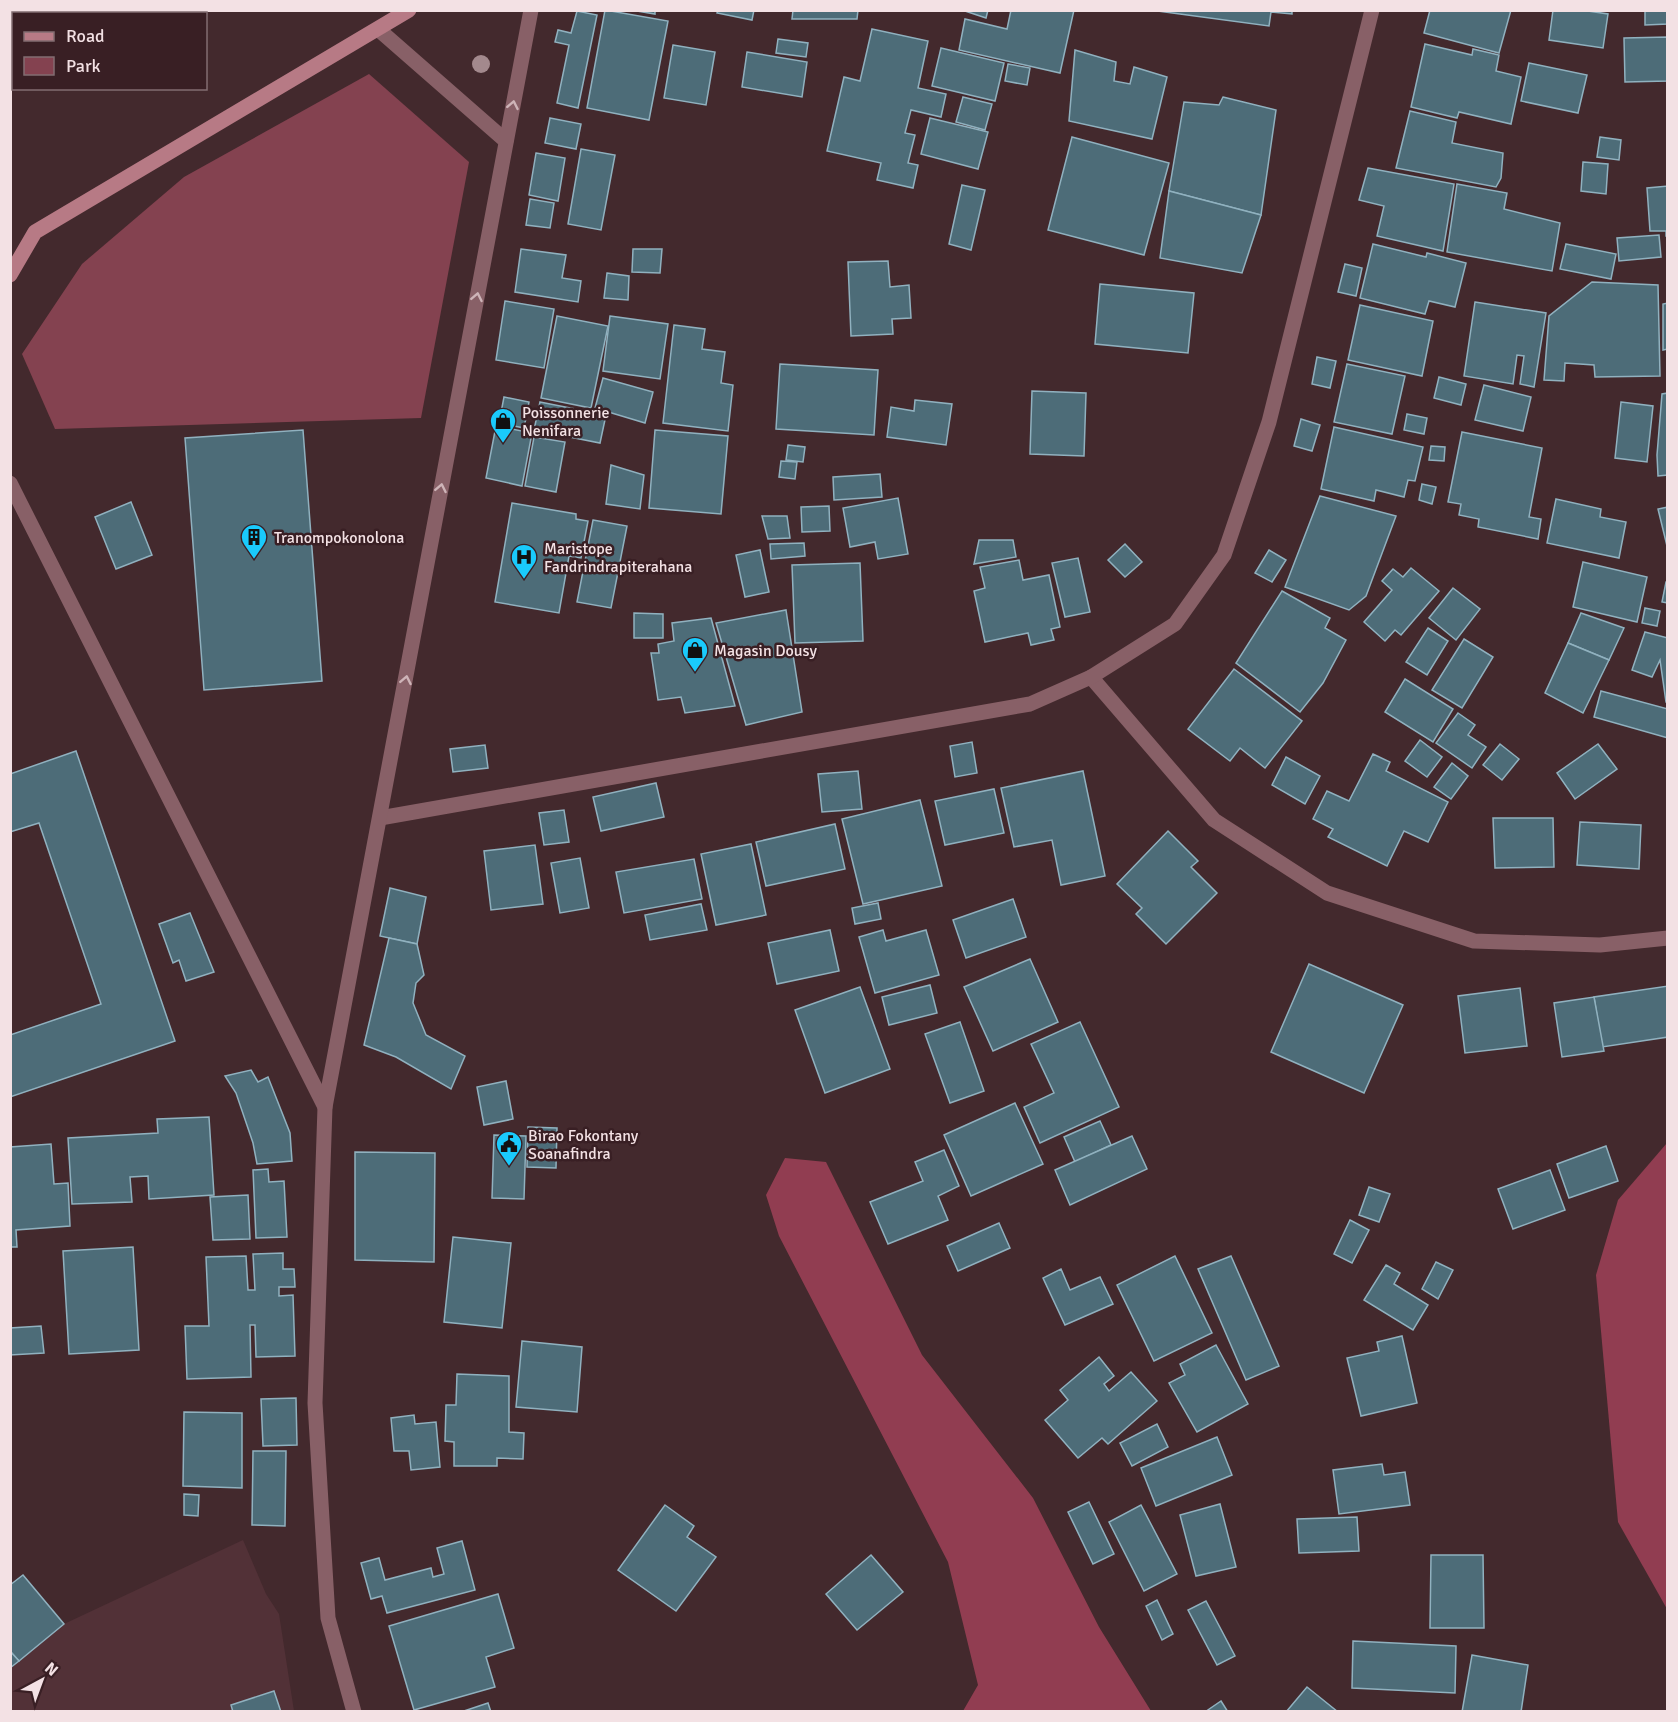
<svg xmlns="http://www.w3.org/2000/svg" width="1678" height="1722" font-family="Signika,sans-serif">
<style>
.built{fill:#523137}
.green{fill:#844250}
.forest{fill:#913d51}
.building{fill:#4d6c78;stroke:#90b1bf;stroke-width:1.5}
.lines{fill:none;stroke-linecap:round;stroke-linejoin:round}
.minor{stroke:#886067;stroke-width:15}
.tertiary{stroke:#886067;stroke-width:15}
.secondary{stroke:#b77a85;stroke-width:15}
.tree{fill:#a3898d}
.oneway{stroke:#ceb4b8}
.labels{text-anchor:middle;stroke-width:5;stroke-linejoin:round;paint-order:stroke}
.poi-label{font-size:16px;fill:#f3e1e4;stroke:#391f24;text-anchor:start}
</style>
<rect width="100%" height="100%" fill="#43292d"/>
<polygon class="built" points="243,1540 266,1594 279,1614 294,1711 11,1712 11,1585 23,1575 64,1624"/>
<polygon class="green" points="369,74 469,162 421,418 55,429 22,354 82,264 184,177"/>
<g class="forest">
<polygon points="1667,1143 1667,1609 1618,1522 1596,1275 1618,1200"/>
<polygon points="785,1158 826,1162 922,1355 1033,1498 1099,1627 1151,1711 963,1711 978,1685 948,1562 779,1236 766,1195"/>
</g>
<g class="building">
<polygon points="10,10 95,10 90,14 14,14 14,79 10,81"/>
<polygon points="605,10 668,21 649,120 587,108"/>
<polygon points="631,10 655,10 655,14"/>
<polygon points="718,10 754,10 752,20 717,13"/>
<polygon points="793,10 858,10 857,19 792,19"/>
<polygon points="962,10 988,10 986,18"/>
<polygon points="1011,10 1074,10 1060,73 959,50 965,19 1007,29"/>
<polygon points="1150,10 1292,10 1292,14 1271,12 1269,26"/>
<polygon points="1430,10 1511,10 1499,53 1424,33"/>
<polygon points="1553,10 1581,10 1608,14 1603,48 1549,40"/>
<polygon points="1645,10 1668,10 1668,24 1645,25"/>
<polygon points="577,11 597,15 578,108 557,103 569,45 555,42 558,30 571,33"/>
<polygon points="872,29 928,41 918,88 946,94 941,117 911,110 905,133 915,135 908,163 918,165 913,188 877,180 881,163 827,151 844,77 860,81"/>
<polygon points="1668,37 1668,81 1625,82 1624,38"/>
<polygon points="778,39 808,43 806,57 776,53"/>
<polygon points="1425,44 1472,55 1473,49 1499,55 1496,71 1521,77 1511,124 1459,112 1457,118 1411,107"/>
<polygon points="673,45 715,52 706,105 664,98"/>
<polygon points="941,48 1004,63 995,101 932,86"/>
<polygon points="1075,50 1116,62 1114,81 1130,84 1134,67 1167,77 1152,139 1069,121"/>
<polygon points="747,52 807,62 802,97 742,87"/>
<polygon points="1529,63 1587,75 1578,113 1521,101"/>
<polygon points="1008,64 1030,68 1027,85 1005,81"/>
<polygon points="963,97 992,104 985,130 956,122"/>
<polygon points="1223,97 1276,110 1261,215 1169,191 1184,102 1219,105"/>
<polygon points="1410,111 1456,122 1452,143 1503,153 1501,178 1496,187 1396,168"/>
<polygon points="550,118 581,124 576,149 545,143"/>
<polygon points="930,118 988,132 978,169 921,154"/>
<polygon points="1072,137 1169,163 1144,255 1048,230"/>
<polygon points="1600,137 1621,140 1619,160 1597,157"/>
<polygon points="581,149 615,155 601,230 568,224"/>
<polygon points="536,153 565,158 558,201 529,195"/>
<polygon points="1583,162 1608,164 1606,194 1581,191"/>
<polygon points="1368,168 1454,184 1443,251 1377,236 1384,206 1359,200"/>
<polygon points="1457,184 1507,193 1504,209 1560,223 1552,271 1447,252"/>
<polygon points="962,185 985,190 971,250 949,244"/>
<polygon points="1668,186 1668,236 1666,236 1666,231 1650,231 1647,188"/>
<polygon points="1169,191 1261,215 1242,273 1160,258"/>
<polygon points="530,199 554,203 550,228 526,225"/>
<polygon points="1659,235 1661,257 1619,261 1617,238"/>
<polygon points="1373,244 1426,257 1427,253 1466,263 1455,307 1429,301 1425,314 1360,298"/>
<polygon points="1566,244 1616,254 1611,279 1560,269"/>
<polygon points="521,249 566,255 562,278 581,281 578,302 515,292"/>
<polygon points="633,249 662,249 660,273 632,272"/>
<polygon points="888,261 890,287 909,285 911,318 892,319 893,334 851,336 848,262"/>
<polygon points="1345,264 1362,268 1356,296 1338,292"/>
<polygon points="607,273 629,276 628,300 604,298"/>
<polygon points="1592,282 1658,285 1660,376 1595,377 1594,365 1565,363 1564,381 1544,380 1549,316"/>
<polygon points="1100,284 1194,293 1188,353 1095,344"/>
<polygon points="505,301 554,309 544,368 496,360"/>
<polygon points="1475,302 1546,313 1534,387 1520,384 1524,356 1517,355 1513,384 1464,376"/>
<polygon points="1668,303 1668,349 1663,350 1663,304"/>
<polygon points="1360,305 1433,321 1422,376 1348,360"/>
<polygon points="557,316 608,326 591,408 541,398"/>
<polygon points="610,316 668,324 660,379 603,371"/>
<polygon points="674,325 705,329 702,349 725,352 721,383 733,385 728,431 663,423"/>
<polygon points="1317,357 1336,361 1330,388 1312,384"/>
<polygon points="780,364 878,370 874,435 776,429"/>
<polygon points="1347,364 1405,376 1392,434 1334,422"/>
<polygon points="1439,377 1466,384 1461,405 1434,398"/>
<polygon points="603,378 653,392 645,423 595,408"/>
<polygon points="1484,385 1531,397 1523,431 1475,420"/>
<polygon points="1032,391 1086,393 1084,456 1030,454"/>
<polygon points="1668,393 1668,475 1658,476 1657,455 1662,394"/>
<polygon points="504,397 529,402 524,428 499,423"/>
<polygon points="915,400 952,404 946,445 887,437 891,407 914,411"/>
<polygon points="540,402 606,415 600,443 534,430"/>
<polygon points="1621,402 1653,406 1647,462 1615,458"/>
<polygon points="1407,414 1427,418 1424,434 1404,430"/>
<polygon points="1301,419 1320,425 1312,451 1294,446"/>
<polygon points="496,426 532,433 522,486 486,478"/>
<polygon points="1334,427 1423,447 1415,481 1408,480 1404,497 1376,490 1374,501 1321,489"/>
<polygon points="303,430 322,681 204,690 185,438"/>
<polygon points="655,430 728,436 721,514 649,508"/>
<polygon points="1462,432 1542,448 1529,517 1541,519 1538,539 1478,527 1479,519 1459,515 1461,504 1448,502"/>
<polygon points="534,437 565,442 556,492 525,486"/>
<polygon points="788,445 805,447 803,462 786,460"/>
<polygon points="1431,446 1445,447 1444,461 1429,460"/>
<polygon points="781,461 797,462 795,479 779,477"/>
<polygon points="611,465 644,475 640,509 606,504"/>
<polygon points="880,474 882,497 834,500 833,477"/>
<polygon points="1422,484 1436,487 1432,504 1419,500"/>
<polygon points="1320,496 1396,516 1366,596 1349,610 1285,587"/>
<polygon points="898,498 908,554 878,559 875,542 850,547 843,508"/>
<polygon points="1556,499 1601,509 1600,517 1626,522 1619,558 1547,543"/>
<polygon points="131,502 152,555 116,569 95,517"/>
<polygon points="512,503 576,514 576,519 588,521 581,558 569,556 559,613 495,602"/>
<polygon points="829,506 830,531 802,532 801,507"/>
<polygon points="1668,507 1668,550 1658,509"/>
<polygon points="762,516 787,516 790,538 768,539"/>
<polygon points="593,520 627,526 611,608 577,602"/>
<polygon points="979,540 1013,540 1016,557 974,564"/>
<polygon points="804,543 805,556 771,559 770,544"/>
<polygon points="1125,544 1142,562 1125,577 1108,560"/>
<polygon points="760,550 769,592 745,597 736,555"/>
<polygon points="1269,550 1286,560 1272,582 1255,573"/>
<polygon points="1078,558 1090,612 1065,617 1052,563"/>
<polygon points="1019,560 1023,580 1049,575 1060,627 1051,629 1054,640 1031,645 1028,633 985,642 974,591 985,588 980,567"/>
<polygon points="1583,562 1647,577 1637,622 1573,607"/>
<polygon points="860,563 863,641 795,643 792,565"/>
<polygon points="1411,568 1439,591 1401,635 1395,630 1385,641 1364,622 1392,590 1382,581 1393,569 1403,577"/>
<polygon points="1666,582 1668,582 1668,603 1662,602"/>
<polygon points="1453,588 1480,609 1456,640 1429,618"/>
<polygon points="1282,591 1330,618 1325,628 1346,640 1323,683 1300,712 1236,663"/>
<polygon points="1645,608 1660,611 1657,626 1642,623"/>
<polygon points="786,610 802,712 746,725 716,623"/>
<polygon points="634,613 663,614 663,638 634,638"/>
<polygon points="1581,613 1624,628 1609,660 1568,643"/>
<polygon points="711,618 735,706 685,713 681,697 658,700 651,653 659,653 658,644 674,641 672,623"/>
<polygon points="1428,628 1448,641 1427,675 1406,662"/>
<polygon points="1645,632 1668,638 1668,702 1666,702 1660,660 1652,677 1632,670"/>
<polygon points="1464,639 1493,657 1462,708 1432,690"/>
<polygon points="1568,643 1609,660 1583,713 1545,693"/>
<polygon points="1234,669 1302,721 1265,768 1240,748 1230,761 1188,729"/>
<polygon points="1405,679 1453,709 1433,742 1385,712"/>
<polygon points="1601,691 1668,709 1668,738 1594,717"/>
<polygon points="1458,713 1475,725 1468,735 1486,747 1472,768 1436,743"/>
<polygon points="1420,740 1442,757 1427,777 1405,761"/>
<polygon points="972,742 977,773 955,777 950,746"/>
<polygon points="1500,744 1519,759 1502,780 1483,765"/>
<polygon points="1598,744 1617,769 1575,799 1557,773"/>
<polygon points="485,745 488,768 453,772 450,749"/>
<polygon points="76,751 175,1041 10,1097 10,1035 101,1004 39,823 10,832 10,774"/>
<polygon points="1373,754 1390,762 1386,771 1448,802 1428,842 1404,831 1387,866 1328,837 1333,829 1313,819 1327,791 1349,801"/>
<polygon points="1286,757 1320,776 1305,804 1272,785"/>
<polygon points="1452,763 1468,776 1451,799 1434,787"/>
<polygon points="858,771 862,809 822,812 818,774"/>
<polygon points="1083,771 1105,876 1061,885 1052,840 1014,847 1001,788"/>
<polygon points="656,783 664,817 601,831 593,797"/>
<polygon points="994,789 1004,833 945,845 935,801"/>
<polygon points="920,800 942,886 863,904 842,819"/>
<polygon points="564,810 569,842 544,845 539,813"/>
<polygon points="1493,818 1553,818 1554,867 1495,868"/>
<polygon points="1580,822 1641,825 1639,869 1577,865"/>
<polygon points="835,824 845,869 766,886 756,842"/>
<polygon points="1168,831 1198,861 1191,867 1217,893 1166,944 1136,914 1142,908 1117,884"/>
<polygon points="751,844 766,915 716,925 701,854"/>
<polygon points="535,845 543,904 491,910 484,851"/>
<polygon points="580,858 589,908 560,913 551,863"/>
<polygon points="694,859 702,899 624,913 616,872"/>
<polygon points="390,888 426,897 417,944 380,936"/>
<polygon points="1013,899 1026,937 966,958 953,920"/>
<polygon points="878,903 881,919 855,924 852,908"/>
<polygon points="701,904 707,930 650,940 645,915"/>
<polygon points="190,913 214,972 186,981 179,960 173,963 159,924"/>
<polygon points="830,930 839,971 777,984 768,943"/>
<polygon points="883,930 886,941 926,930 939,975 875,993 859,937"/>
<polygon points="389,938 417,944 424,975 416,983 413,1003 426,1035 465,1056 451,1089 396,1057 364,1045"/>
<polygon points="1030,959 1058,1022 993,1051 964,987"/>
<polygon points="1309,964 1403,1005 1364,1093 1271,1052"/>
<polygon points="930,985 937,1013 889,1025 882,997"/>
<polygon points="1668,986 1668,1037 1602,1047 1594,997"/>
<polygon points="860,987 890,1069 825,1093 795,1010"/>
<polygon points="1520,988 1527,1046 1465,1053 1458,996"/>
<polygon points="1594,997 1604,1051 1562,1057 1554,1003"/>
<polygon points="960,1022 984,1091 950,1103 925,1034"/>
<polygon points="1080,1022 1119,1107 1040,1143 1024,1107 1054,1093 1031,1044"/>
<polygon points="251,1070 258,1082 268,1077 290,1133 292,1161 257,1164 253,1143 236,1093 225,1076"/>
<polygon points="506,1081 513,1119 484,1125 477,1087"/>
<polygon points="1015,1103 1043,1164 971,1196 944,1135"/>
<polygon points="209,1117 214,1195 149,1199 148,1176 130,1177 132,1202 72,1204 68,1138 158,1133 157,1119"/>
<polygon points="1100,1121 1111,1145 1075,1162 1064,1137"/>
<polygon points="528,1127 557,1128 556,1168 527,1167"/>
<polygon points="494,1135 526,1136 524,1199 492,1198"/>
<polygon points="1132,1136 1147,1169 1070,1205 1055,1170"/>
<polygon points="51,1144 54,1184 68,1183 70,1226 16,1230 17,1247 10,1247 10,1147"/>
<polygon points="1606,1146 1618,1181 1569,1198 1557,1164"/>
<polygon points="944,1150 959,1186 938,1196 948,1220 888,1244 870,1202 923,1181 915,1162"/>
<polygon points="355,1152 435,1153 434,1262 355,1260"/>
<polygon points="268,1169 269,1182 284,1181 287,1237 256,1238 253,1170"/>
<polygon points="1550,1170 1565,1210 1513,1229 1498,1189"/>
<polygon points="1369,1187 1390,1194 1379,1222 1359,1215"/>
<polygon points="248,1195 250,1239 213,1240 210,1197"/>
<polygon points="1350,1220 1369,1230 1352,1263 1334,1254"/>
<polygon points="999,1223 1010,1248 958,1271 947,1246"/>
<polygon points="453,1237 511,1243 502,1328 444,1322"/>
<polygon points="133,1247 139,1350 69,1354 63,1251"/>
<polygon points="283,1253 283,1269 294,1269 295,1287 279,1287 279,1296 293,1295 295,1356 256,1357 255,1325 250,1325 251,1377 187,1379 185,1326 209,1326 206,1257 246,1256 248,1290 255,1290 253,1254"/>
<polygon points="1175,1256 1212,1333 1154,1361 1117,1285"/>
<polygon points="1231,1256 1279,1366 1246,1380 1198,1269"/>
<polygon points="1436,1262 1453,1270 1438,1299 1422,1289"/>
<polygon points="1386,1265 1400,1273 1394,1284 1428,1305 1413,1330 1364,1300"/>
<polygon points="1061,1269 1070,1290 1100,1277 1113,1304 1065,1325 1043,1278"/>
<polygon points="41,1326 44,1353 10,1355 10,1328"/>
<polygon points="1402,1336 1417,1403 1361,1416 1347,1358 1379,1351 1377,1342"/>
<polygon points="522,1341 582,1347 577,1412 516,1407"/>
<polygon points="1216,1345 1248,1404 1197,1432 1169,1383 1185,1375 1180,1364"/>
<polygon points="1099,1357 1114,1376 1104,1384 1109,1391 1131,1372 1157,1401 1108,1444 1102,1438 1078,1458 1045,1420 1068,1400 1060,1390"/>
<polygon points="457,1374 509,1376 509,1432 524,1433 523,1459 497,1458 497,1466 454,1466 454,1442 445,1441 446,1405 456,1405"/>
<polygon points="296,1398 297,1445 263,1446 261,1399"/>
<polygon points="184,1412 242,1413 242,1488 183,1486"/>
<polygon points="414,1415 415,1424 436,1422 440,1467 411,1470 409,1451 394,1451 391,1418"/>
<polygon points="1157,1424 1168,1447 1132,1466 1120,1443"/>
<polygon points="1217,1437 1232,1475 1156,1506 1141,1468"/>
<polygon points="253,1451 286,1451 285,1526 252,1525"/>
<polygon points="1382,1464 1384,1475 1405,1472 1410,1505 1339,1514 1333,1470"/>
<polygon points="184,1494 199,1495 198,1516 184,1515"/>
<polygon points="1089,1502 1114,1554 1093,1564 1068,1512"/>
<polygon points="1220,1504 1236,1567 1196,1576 1180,1515"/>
<polygon points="665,1505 694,1526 687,1537 716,1557 676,1611 618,1570"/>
<polygon points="1141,1505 1177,1574 1144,1591 1109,1522"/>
<polygon points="1357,1517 1359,1551 1299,1553 1297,1519"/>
<polygon points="462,1541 475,1590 387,1613 382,1596 371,1599 361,1563 379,1558 385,1580 431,1568 433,1577 444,1574 437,1548"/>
<polygon points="871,1555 903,1592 857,1630 826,1594"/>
<polygon points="1431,1555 1483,1555 1484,1628 1430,1628"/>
<polygon points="23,1575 64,1624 19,1661 10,1651 10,1585"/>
<polygon points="498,1594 514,1648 486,1657 495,1687 414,1710 389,1626"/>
<polygon points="1157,1600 1173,1634 1162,1640 1146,1606"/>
<polygon points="1206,1601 1235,1656 1217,1665 1188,1610"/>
<polygon points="1353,1641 1456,1646 1455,1693 1352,1688"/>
<polygon points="10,1651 19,1661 10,1668"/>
<polygon points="1472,1655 1528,1665 1521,1712 1462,1712"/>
<polygon points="1307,1687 1338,1712 1286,1712"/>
<polygon points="274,1691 281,1712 233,1712 231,1705"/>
<polygon points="1221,1701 1228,1712 1205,1712"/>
<polygon points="488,1703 491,1712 461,1712"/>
</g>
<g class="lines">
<g class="minor">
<polyline points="1091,677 1214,820 1327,893 1474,941 1600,945 1668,938"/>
<polyline points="380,818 1030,704 1091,677 1175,624 1224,555 1269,422 1372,10"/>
</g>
<g class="tertiary">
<polyline points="378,29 506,141"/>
<polyline points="10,483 325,1107"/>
<polyline points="354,1712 328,1618 315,1403 325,1107 531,10"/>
</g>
<polyline class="secondary" points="10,275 35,232 409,10"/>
</g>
<circle class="tree" cx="481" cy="64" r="9"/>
<defs><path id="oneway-chevron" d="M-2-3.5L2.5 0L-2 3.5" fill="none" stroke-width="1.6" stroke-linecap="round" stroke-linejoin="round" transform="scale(1.5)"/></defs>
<g class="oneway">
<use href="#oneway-chevron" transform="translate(513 105) rotate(-79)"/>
<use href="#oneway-chevron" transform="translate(477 297) rotate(-79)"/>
<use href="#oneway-chevron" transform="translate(441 488) rotate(-79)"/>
<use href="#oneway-chevron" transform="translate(406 680) rotate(-79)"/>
</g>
<defs>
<g id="shop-pin" transform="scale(1.35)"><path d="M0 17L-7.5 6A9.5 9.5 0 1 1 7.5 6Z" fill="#1acafc" stroke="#391f24"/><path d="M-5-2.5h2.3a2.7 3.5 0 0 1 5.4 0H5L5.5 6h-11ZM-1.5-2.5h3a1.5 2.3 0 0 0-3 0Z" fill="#111"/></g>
<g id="building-pin" transform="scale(1.35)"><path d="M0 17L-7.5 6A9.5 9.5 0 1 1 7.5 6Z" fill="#1acafc" stroke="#391f24"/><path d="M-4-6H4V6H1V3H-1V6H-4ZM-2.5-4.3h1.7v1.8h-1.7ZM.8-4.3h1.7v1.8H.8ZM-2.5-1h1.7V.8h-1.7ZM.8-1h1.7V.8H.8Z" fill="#111"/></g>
<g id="hospital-pin" transform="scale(1.35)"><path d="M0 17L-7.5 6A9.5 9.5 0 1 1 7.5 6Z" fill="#1acafc" stroke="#391f24"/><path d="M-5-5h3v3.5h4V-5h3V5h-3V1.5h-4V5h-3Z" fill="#111"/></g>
<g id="civic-pin" transform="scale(1.35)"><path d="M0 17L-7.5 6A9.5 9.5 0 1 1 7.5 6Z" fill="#1acafc" stroke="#391f24"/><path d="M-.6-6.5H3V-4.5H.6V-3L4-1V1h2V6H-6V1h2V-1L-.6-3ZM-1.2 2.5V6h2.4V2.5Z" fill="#111"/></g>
</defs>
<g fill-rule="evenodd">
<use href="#shop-pin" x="503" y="421"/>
<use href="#building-pin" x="254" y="537"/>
<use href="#hospital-pin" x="524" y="557"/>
<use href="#shop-pin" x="695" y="650"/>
<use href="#civic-pin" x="509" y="1144"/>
</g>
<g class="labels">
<g class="poi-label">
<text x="522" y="418">Poissonnerie<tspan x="522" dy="18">Nenifara</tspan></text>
<text x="274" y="543">Tranompokonolona</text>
<text x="544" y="554">Maristope<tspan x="544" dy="18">Fandrindrapiterahana</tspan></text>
<text x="714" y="656">Magasin Dousy</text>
<text x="528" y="1141">Birao Fokontany<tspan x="528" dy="18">Soanafindra</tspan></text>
</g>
</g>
<rect width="1678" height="1722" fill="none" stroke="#f3e1e4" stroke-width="24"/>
<rect x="12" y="12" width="195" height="78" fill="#391f24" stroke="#836d71" stroke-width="1.5"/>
<rect x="24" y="32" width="30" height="9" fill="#b77a85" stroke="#836d71" stroke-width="1.5"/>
<text x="66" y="42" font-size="18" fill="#f3e1e4">Road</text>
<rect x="24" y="57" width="30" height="18" fill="#844250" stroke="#836d71" stroke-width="1.5"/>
<text x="66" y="72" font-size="18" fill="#f3e1e4">Park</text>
<g transform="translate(42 1680) rotate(41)" stroke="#391f24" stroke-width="4.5" paint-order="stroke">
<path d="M0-4.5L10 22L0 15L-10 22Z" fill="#f3e1e4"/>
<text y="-9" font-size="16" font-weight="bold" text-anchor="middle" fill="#f3e1e4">N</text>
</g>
</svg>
